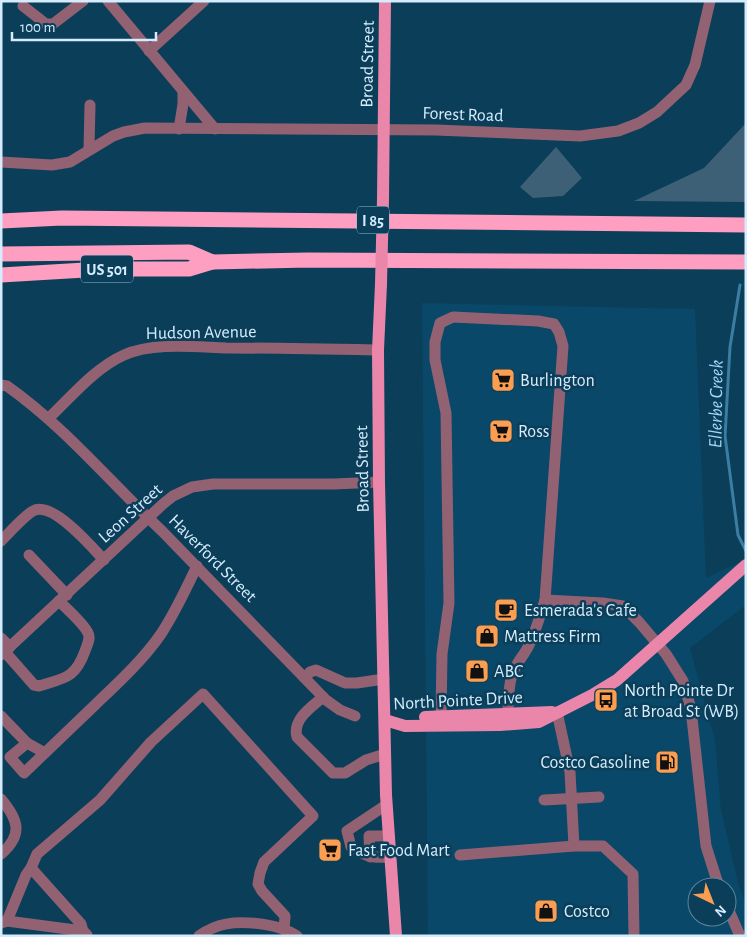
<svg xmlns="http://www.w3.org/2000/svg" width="747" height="937" font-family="'Alegreya Sans',sans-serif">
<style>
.built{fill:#094868;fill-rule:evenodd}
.green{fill:#3e6077}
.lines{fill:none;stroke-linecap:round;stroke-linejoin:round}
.stream{stroke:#3c7da4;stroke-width:3}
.minor{stroke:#936272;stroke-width:11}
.major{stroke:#e986aa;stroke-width:12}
.highway{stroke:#fe9ec0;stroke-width:15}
.major-bridge{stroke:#e986aa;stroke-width:12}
.labels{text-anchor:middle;stroke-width:5;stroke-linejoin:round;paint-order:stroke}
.shield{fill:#0b3e59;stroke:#98b8cc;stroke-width:1}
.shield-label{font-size:16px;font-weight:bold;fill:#d4ecfd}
.street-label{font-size:18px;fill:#d4ecfd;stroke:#0b3e59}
.poi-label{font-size:18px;fill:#d4ecfd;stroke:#0b3e59;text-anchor:start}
.water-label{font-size:19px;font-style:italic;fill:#a3d7f9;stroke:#0b3e59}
</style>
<rect width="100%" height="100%" fill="#0b3e59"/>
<path class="built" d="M422,303l273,6 11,269 40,-19v46l-56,43 25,92 6,70 18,76 7,19v31h-318zM697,887h30v30h-30z"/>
<g class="green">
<polygon points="746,123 746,202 634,201 704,168"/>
<polygon points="556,147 582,178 563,196 533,198 520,187"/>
</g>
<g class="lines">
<polyline class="stream" points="740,285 730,347 725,436 738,535 746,551"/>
<g class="minor">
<polyline points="108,1 215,129"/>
<polyline points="23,6 46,24 53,24 83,1"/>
<polyline points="149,51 204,1"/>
<polyline points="179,129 183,104 183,92"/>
<polyline points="89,149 90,105"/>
<polyline points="1,162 52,165 70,162 113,136 124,132 145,128 436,130 580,136 618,131 639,123 657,112 686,85 695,65 710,1"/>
<path d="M1,385l6,1c58,41 103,96 155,145l164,169 14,10 15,6"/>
<path d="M49,418c23,-22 46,-50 75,-63 29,-13 71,-8 102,-7 51,0 101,1 152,2"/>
<path d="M1,541c8,-8 23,-25 32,-30 19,-11 59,36 71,49"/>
<polyline points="29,555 67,595"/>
<polyline points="545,600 603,603 623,606 639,622 666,654 683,681 691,709 706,846 719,887"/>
<polyline points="1,638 10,647"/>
<path d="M5,652l29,33 5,1c25,-8 36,-7 46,-35 2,-6 6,-12 3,-18 -3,-8 -22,-25 -29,-32"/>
<polyline points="1,655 163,504 173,496 192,487 213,484 334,484 379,482"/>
<polyline points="305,678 310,672 316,670 345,683 357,683 384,679"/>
<path d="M323,697c-11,10 -31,22 -26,40l36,36h12l21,-13 19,-6"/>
<polyline points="557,712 570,772 574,846"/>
<polyline points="1,716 27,743"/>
<path d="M441,717l1,-63 7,-51 -3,-190 -11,-53v-18l5,-19 13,-6 85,4 16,3 5,8 4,14 -18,254c-5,16 -9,31 -16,45 -5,11 -14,19 -17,30 -4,13 -4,26 -4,39"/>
<path d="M45,753l-18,-10 -17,14 14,16c24,-23 48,-46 72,-69 23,-22 47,-44 65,-70 14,-21 25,-45 36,-68"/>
<path d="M1,799c18,21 22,36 0,55"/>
<polyline points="544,800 599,797"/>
<path d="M386,805l-39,26 4,16c15,10 21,11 39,10"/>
<polyline points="460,855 574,846 603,846 633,874 634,936"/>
<polyline points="370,857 369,836 389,836"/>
<polyline points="727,906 740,936"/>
<polyline points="7,921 26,875 31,868"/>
<polyline points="1,923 7,921 83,931 87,935"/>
<polyline points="83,931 81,924 31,868 37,854 100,800 151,742 203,694 313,816 264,862 260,873 258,884 262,891 285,916 284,930"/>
<path d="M199,936c4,-3 9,-6 14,-8 22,-10 65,-5 84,8"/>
</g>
<g class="major">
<polyline points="383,199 385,1"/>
<polyline points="381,284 378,350 379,482 386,795 396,936"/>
<polyline points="425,717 552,712"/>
<polyline points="385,720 405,726 500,725 539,722 594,694 617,680 746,565"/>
</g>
<g class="highway">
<polyline points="1,221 62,218 746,225"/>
<polyline points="1,254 189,252 212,262"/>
<polyline points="1,275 102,269 189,269 212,262 308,260 746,262"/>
</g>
<polyline class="major-bridge" points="381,284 383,199"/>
</g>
<defs>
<g id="supermarket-square" transform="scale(1.25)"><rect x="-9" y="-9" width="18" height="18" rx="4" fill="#fb9e51" stroke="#0b3e59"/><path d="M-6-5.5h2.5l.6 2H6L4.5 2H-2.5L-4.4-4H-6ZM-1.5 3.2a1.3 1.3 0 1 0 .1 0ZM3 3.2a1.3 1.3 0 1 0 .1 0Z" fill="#111"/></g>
<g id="cafe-square" transform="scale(1.25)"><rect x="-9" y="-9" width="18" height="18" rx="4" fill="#fb9e51" stroke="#0b3e59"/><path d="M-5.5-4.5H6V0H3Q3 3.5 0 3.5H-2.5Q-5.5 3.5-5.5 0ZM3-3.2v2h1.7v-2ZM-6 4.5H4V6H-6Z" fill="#111"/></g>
<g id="shop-square" transform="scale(1.25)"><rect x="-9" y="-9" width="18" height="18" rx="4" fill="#fb9e51" stroke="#0b3e59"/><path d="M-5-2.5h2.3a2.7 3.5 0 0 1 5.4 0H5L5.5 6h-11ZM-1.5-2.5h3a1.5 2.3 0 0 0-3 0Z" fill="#111"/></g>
<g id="bus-square" transform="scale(1.25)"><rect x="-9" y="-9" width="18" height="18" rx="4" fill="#fb9e51" stroke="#0b3e59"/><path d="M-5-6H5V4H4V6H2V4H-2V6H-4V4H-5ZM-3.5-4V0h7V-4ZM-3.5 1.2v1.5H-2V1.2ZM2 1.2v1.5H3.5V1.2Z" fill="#111"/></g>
<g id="fuel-square" transform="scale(1.25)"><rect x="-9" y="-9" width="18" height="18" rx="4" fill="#fb9e51" stroke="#0b3e59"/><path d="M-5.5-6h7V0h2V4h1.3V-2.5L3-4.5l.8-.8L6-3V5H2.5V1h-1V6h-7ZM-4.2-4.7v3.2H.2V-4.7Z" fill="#111"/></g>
</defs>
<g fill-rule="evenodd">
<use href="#supermarket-square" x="503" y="380"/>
<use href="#supermarket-square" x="501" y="431"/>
<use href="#cafe-square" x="506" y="610"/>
<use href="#shop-square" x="487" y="636"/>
<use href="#shop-square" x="477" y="671"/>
<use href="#bus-square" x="606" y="700"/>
<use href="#fuel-square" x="667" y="762"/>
<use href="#supermarket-square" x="330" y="850"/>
<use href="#shop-square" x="546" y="911"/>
</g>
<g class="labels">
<g class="shield">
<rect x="357" y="206.5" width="32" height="27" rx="4"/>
<rect x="81" y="255.5" width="52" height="27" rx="4"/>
</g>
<g class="shield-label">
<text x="373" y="226">I 85</text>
<text x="107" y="275">US 501</text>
</g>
<g class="street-label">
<text transform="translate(367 64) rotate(-89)" y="6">Broad Street</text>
<text transform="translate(463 114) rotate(2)" y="6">Forest Road</text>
<text transform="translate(201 332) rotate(-1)" y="6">Hudson Avenue</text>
<text transform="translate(362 469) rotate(-91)" y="6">Broad Street</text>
<text transform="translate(130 513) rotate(-42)" y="6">Leon Street</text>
<text transform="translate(213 558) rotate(45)" y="6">Haverford Street</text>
<text transform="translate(458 700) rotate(-3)" y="6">North Pointe Drive</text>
</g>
<g class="poi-label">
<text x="520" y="386">Burlington</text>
<text x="518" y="437">Ross</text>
<text x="524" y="616">Esmerada's Cafe</text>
<text x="504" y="642">Mattress Firm</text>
<text x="494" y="677">ABC</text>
<text x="624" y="696">North Pointe Dr<tspan x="624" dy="21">at Broad St (WB)</tspan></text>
<text x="650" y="768" text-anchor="end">Costco Gasoline</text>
<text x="348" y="856">Fast Food Mart</text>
<text x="564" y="917">Costco</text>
</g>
<g class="water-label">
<text transform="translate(715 404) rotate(-89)" y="7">Ellerbe Creek</text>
</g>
</g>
<rect width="747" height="937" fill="none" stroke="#d4ecfd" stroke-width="5"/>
<g transform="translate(712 902) rotate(137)"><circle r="24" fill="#0b3e59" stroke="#5b849b"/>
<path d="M0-4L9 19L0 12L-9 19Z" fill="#fb9e51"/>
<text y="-8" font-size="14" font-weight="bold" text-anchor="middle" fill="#d4ecfd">N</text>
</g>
<path d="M12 32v8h144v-8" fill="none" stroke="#d4ecfd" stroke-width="2.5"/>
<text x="20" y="32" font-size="15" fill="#d4ecfd" stroke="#0b3e59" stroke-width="4" paint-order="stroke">100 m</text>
</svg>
